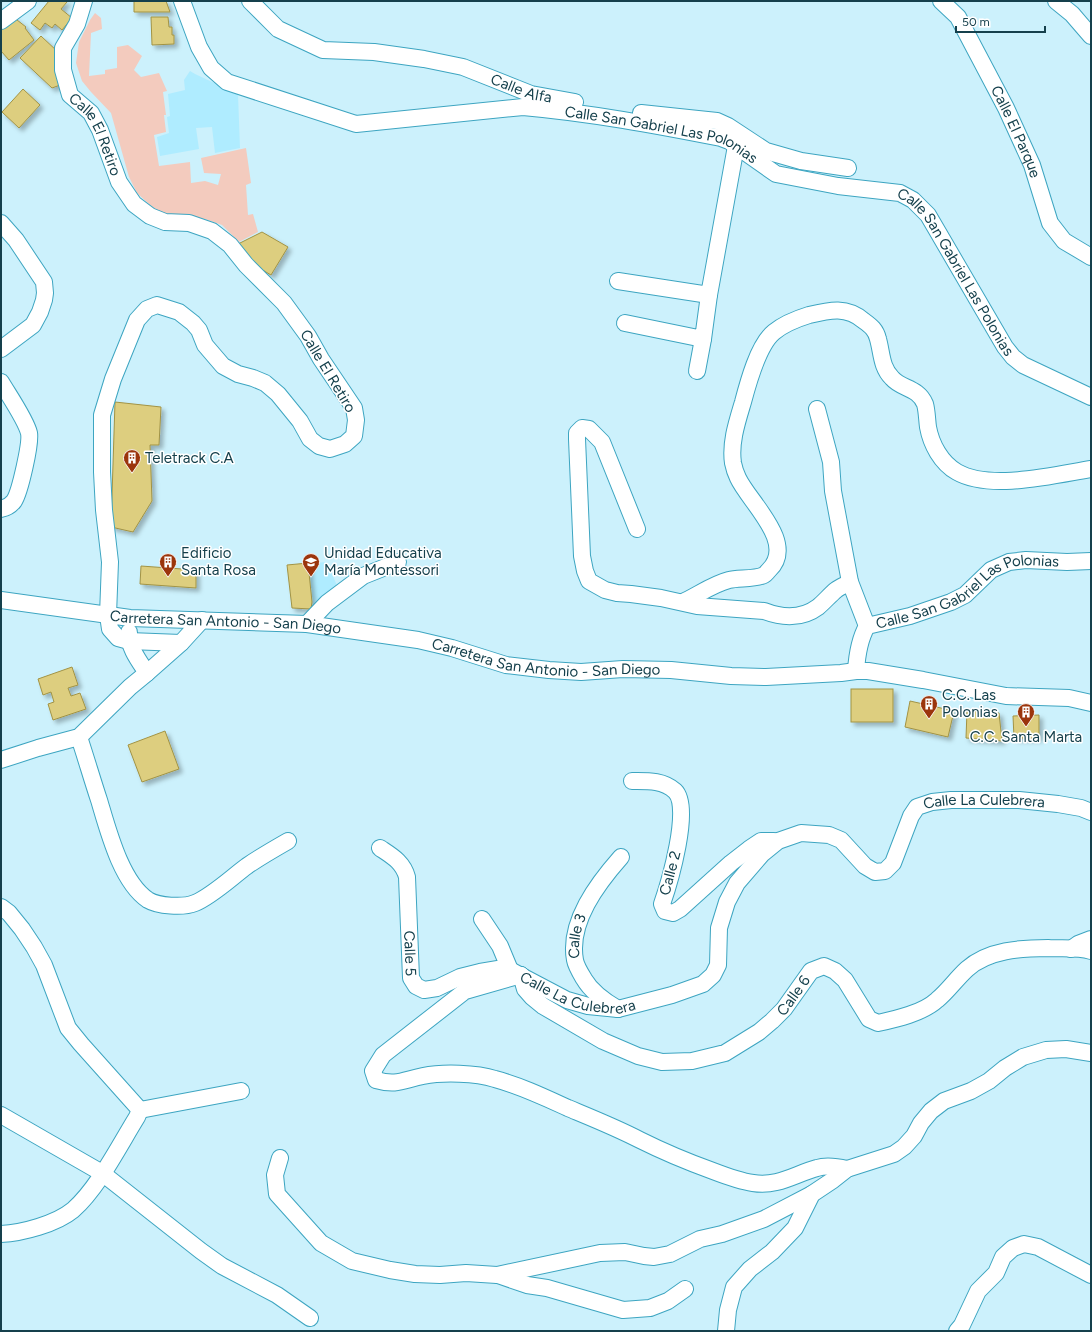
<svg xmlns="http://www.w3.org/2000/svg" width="1092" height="1332" font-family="Figtree,sans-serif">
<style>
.built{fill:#afecff}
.green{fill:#f3cbbe}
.building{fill:#ddce7f;stroke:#a29344;filter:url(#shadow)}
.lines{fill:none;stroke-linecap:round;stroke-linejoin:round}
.minor-casing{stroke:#3da5c1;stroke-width:18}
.minor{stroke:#fff;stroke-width:16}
.labels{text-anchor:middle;stroke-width:3;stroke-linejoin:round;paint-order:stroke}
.street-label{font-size:15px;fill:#15404c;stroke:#fff}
.poi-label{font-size:15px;fill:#15404c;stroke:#fff;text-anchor:start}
</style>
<defs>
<filter id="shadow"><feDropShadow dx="3.5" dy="3.5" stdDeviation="2" flood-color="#0004"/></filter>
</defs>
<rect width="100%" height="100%" fill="#ccf1fc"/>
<g class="built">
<polygon points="190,71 195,74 238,94 240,148 215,153 212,127 196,128 199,149 160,156 157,137 169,133 167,117 170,116 168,94 185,90 184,80"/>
<polygon points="327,562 338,588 311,609 292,608 287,565"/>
</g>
<polygon class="green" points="95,13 101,18 102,29 91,33 89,76 105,74 105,70 117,68 117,47 128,45 142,56 134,70 141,77 159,73 167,91 163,92 166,115 164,115 166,132 154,135 159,166 190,162 191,183 205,181 218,185 221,174 204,173 201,158 246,148 251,183 246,185 248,215 253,214 258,232 239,242 222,225 205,219 163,214 151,206 137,193 129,177 111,113 91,92 82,81 76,63 79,42 90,20"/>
<g class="building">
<polygon points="49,1 66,1 67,2 61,9 72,18 62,30 55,24 52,28 45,23 40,30 31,23"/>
<polygon points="134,1 166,1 170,12 134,12"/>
<polygon points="12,16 26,27 25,28 34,40 9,60 1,51 1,26"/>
<polygon points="151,17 168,17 169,27 172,27 172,35 174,35 174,44 152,45"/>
<polygon points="41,36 58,52 63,84 52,88 20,58"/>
<polygon points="23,89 40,105 19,128 2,112"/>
<polygon points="262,232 288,247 271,275 244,259 238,244"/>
<polygon points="115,402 161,407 159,445 150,445 152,501 133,532 111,527"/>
<polygon points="308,563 312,602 311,609 292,608 287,565"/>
<polygon points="141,566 196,570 196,588 140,584"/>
<polygon points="72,667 78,685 68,688 71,696 80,693 86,709 53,720 48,704 54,702 51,692 43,695 38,679"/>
<rect x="851" y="689" width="42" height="33"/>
<polygon points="910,701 954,711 948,737 905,727"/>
<polygon points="967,711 999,713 1002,741 966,738"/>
<polygon points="1039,715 1039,738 1014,738 1013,716"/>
<polygon points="165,731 179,769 142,782 128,745"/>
</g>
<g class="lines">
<g class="minor-casing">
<g id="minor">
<path id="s1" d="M84,1l-7,23 -14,24v22l7,25 21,18 9,17 19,52 15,22 16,12 15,6 24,1 23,8 18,14 16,20 38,38 24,33 13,23 33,49 2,12 -2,16 -9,8 -15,5 -11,-3 -9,-7 -10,-18 -22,-27 -13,-11 -12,-5 -15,-4 -15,-8 -18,-21 -6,-15 -6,-7 -14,-11 -22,-7 -10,4 -10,11 -24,59 -11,36v57l2,38 6,52 -2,53 2,14 8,9 11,3 52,2"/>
<path id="s2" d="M182,1l17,46 12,21 16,14 129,42 167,-17c67,6 132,18 198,31l8,3 47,33 62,12 62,7 13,7 15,15 77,132 8,10 10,8 68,32"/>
<path id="s3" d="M250,1l28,28 45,21 51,2 50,7 39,8 68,27 44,8"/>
<path id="s4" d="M941,1l17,16 48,91 26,57 18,58 14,18 27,16"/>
<polyline points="1056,1 1072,14 1091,36"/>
<polyline points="1,21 28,1"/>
<polyline points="641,113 717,121 728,126 766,151 801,161 848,168"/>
<polyline points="1,223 16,240 44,282 45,293 44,300 40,312 33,325 1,349"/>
<polyline points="618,281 709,295 736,146"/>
<polyline points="625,323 703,339 709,295"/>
<polyline points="697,371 703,339"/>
<path d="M1,382c7,12 25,38 28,51 2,10 -9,59 -15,68 -3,4 -8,7 -13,8"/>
<polyline points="817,409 831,462 833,491 850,582 867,626"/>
<path d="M637,529l-35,-87 -13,-13 -7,-1 -5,5v6l5,117 3,15 4,10 16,9 12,3 14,1 30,4 36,8 67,5c18,7 38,8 54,-4 6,-5 12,-12 18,-17 4,-3 9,-5 14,-8"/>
<path id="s5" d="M1,600l129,18 177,6 111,16 34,8 54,17 43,5 32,2 42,-3 48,1 60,6 35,1 75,-4 15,-2h12l55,9 83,16 63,2 22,5"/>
<path d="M683,602c15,-7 30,-18 46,-22 9,-2 28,-1 35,-5 2,-1 3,-3 5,-5 28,-27 -20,-68 -31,-92 -2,-4 -4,-10 -5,-15 -3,-20 4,-41 10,-61 5,-19 15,-57 31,-70 11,-9 22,-13 35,-17 21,-5 38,-9 55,6 7,5 12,9 14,18 4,14 3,28 14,39 9,11 26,9 33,26 2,7 2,16 3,23 3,17 13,36 29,45 33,19 97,3 134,-3"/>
<polyline points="307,624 327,603 363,576 398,562"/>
<path d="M129,632c-1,15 10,29 18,41"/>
<path id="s6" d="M856,671c1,-16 3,-31 11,-45l43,-10 41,-14 14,-7 26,-25 18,-8 17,-2 41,2 24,-1"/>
<path d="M79,737c7,21 13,42 20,63 9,30 22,82 49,100 10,6 35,8 47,3 17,-7 37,-26 52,-37 13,-9 27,-17 41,-25"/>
<polyline points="1,760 38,748 79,737 130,687 147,673 181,643 202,620"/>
<path d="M632,781c15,0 31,-1 43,10 17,16 -6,93 -13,113l3,7 8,2 7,-4 51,-46 18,-14 12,-8h13"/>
<path id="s7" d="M380,848c12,8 23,14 27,29l4,101 5,8 8,4 13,-2 23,-11 20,-5 18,-3 12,1 57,30 21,6 30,3 54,-14 31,-11 10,-9 5,-10 1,-37 8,-26 10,-19 25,-29 16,-13 23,-8 28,2 12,5 24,26 10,6 10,-1 8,-8 18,-47 6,-9 15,-5 19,-2h68l39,4 23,4 10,4"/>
<path d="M1,907l8,6 13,16 12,18 10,18 24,63 13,16 59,66 -3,7c-18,29 -39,71 -64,93 -17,14 -51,23 -72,24"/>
<polyline points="482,919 500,946 510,970"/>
<polyline points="1071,949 1078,944 1091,939"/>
<path id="s8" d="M521,975l4,14 7,8 11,9 60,35 35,15 24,6 30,-1 33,-8 34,-21 13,-11 12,-12 27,-38 13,-5 11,5 10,9 24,39 9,4c18,-4 45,-10 59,-23 11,-9 19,-21 30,-31 21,-19 54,-21 81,-21 14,1 30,-1 43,3"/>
<path d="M521,975l-56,16 -82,64 -10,16 3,9c21,6 27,0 47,-4 20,-4 53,-3 72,3 26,7 49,18 73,29 24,10 49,20 72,32 24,12 48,22 73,31 13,5 26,10 40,12 25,4 42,-9 64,-15 10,-3 21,-1 30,1"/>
<path id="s9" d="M618,1009c-12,-7 -27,-18 -34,-30 -3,-5 -8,-13 -9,-19 -7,-38 23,-77 46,-103"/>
<polyline points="140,1110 241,1091"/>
<polyline points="1,1115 102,1173 201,1251 222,1266 277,1295 310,1318"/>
<polyline points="280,1158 275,1175 277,1194 321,1243 352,1261 390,1270 415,1274 440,1275 466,1273 497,1275 600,1253 625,1252 644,1256 654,1257 670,1254 700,1239 722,1234 764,1219 812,1194"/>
<polyline points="498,1275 527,1285 547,1288 623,1310 650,1308 668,1301 685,1289"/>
<polyline points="726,1331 728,1310 734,1287 750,1269 772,1252 795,1228 812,1194 833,1180 847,1169 894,1154 904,1147 914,1136 921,1123 931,1111 944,1101 971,1091 989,1081 1005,1068 1023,1057 1046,1050 1066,1049 1091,1053"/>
<polyline points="957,1331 962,1325 978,1291 996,1273 1003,1257 1013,1248 1024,1244 1038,1247 1091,1275"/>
</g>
</g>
<use href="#minor" class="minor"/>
</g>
<defs>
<g id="building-pin" transform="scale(0.9)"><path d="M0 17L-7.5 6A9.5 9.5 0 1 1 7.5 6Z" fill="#9b350c" stroke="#fff"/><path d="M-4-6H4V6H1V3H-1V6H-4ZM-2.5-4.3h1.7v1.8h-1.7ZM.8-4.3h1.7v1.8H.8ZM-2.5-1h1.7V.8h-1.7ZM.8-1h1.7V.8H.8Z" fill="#fff"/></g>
<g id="school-pin" transform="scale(0.9)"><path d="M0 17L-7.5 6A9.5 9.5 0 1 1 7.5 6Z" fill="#9b350c" stroke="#fff"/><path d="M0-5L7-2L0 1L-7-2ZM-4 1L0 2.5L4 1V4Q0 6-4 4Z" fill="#fff"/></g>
</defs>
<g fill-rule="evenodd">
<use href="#building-pin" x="132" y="458"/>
<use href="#building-pin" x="168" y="562"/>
<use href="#school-pin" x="311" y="562"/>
<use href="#building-pin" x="929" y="704"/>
<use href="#building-pin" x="1026" y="712"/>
</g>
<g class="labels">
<g class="street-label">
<text dy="5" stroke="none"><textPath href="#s3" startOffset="293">Calle Alfa</textPath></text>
<text dy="5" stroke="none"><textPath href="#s4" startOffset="152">Calle El Parque</textPath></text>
<text dy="5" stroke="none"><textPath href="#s1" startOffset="148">Calle El Retiro</textPath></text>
<text dy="5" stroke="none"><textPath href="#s2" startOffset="540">Calle San Gabriel Las Polonias</textPath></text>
<text dy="5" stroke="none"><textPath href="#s2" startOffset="888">Calle San Gabriel Las Polonias</textPath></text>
<text transform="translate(328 371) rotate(59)" y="5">Calle El Retiro</text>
<text dy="5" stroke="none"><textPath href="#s6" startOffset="156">Calle San Gabriel Las Polonias</textPath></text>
<text dy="5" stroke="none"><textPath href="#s5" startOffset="226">Carretera San Antonio - San Diego</textPath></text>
<text dy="5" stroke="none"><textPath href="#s5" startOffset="550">Carretera San Antonio - San Diego</textPath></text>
<text dy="5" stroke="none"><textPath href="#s7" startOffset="887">Calle La Culebrera</textPath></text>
<text transform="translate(670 873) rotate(-75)" y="5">Calle 2</text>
<text dy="5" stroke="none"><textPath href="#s9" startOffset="91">Calle 3</textPath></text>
<text dy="5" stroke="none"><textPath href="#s7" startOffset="117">Calle 5</textPath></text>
<text dy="5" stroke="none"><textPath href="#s7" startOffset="323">Calle La Culebrera</textPath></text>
<text dy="5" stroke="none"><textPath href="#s8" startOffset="326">Calle 6</textPath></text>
</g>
<g class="poi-label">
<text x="145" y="463">Teletrack C.A</text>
<text x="181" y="558">Edificio<tspan x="181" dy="17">Santa Rosa</tspan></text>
<text x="324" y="558">Unidad Educativa<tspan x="324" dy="17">María Montessori</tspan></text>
<text x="942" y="700">C.C. Las<tspan x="942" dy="17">Polonias</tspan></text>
<text x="1026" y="742" text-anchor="middle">C.C. Santa Marta</text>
</g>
</g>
<rect width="1092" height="1332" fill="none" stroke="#15404c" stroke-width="4"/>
<path d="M956 26v6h89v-6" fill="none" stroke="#15404c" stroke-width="2"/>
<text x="962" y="26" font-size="12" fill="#15404c" stroke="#ffffff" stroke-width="3" paint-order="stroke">50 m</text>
</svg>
